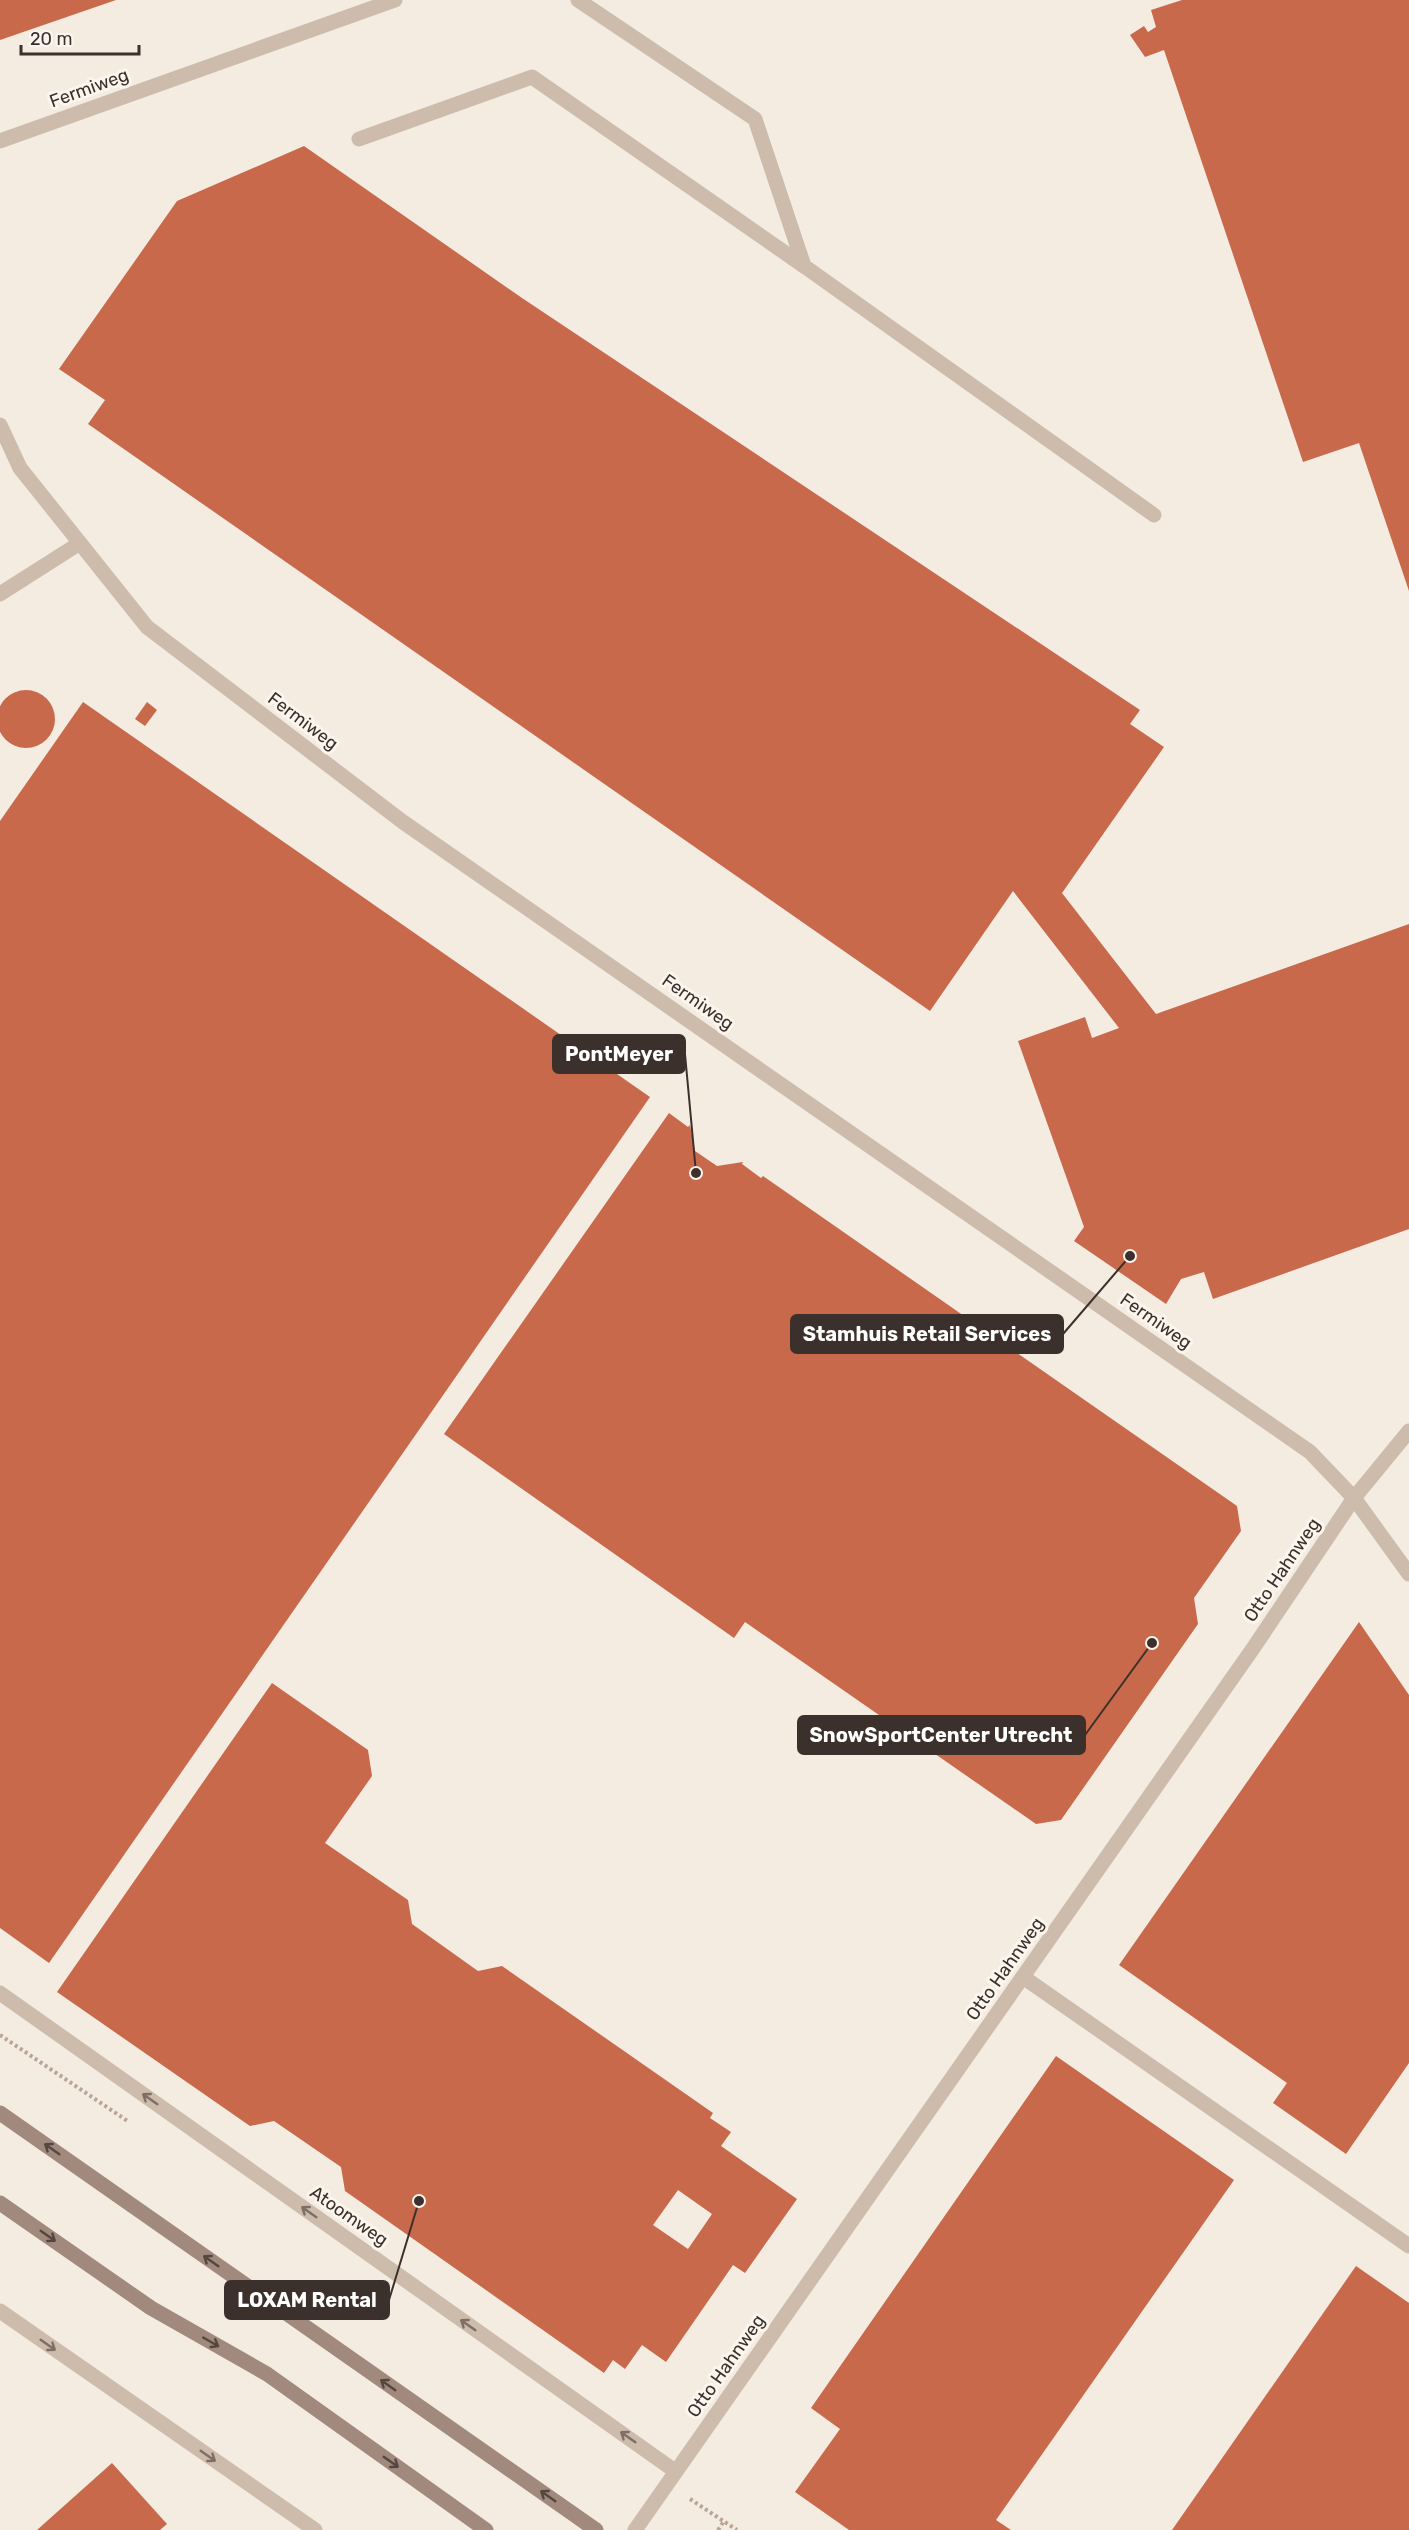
<svg xmlns="http://www.w3.org/2000/svg" width="1409" height="2530" font-family="Rubik,sans-serif">
<style>
.building{fill:#c8694b;fill-rule:evenodd}
.lines{fill:none;stroke-linecap:round;stroke-linejoin:round}
.path{stroke:#b9a596;stroke-width:4;stroke-dasharray:3 3;stroke-linecap:butt}
.service{stroke:#cdbbac;stroke-width:15}
.minor{stroke:#cdbbac;stroke-width:15}
.secondary{stroke:#a18a7d;stroke-width:15}
.oneway{stroke:#7d6f65}
.oneway2{stroke:#544640}
.labels{text-anchor:middle;stroke-width:6;stroke-linejoin:round;paint-order:stroke}
.street-label{font-size:18px;fill:#3b302b;stroke:#fbf5ee}
.leader{fill:none;stroke:#3b302b;stroke-width:2}
.callout-dot{fill:#3b302b;stroke:#fbf5ee;stroke-width:2}
.callout{fill:#3b302b;stroke:#3b302b;stroke-width:2}
.callout-label{font-size:20px;text-anchor:middle;font-weight:bold;fill:#fff}
</style>
<rect width="100%" height="100%" fill="#f4ebe1"/>
<g class="building">
<polygon points="0,0 116,0 0,40"/>
<polygon points="1182,0 1409,0 1409,591 1359,443 1303,462 1164,50 1145,57 1130,35 1144,26 1148,32 1156,27 1151,10"/>
<polygon points="304,146 522,298 1140,710 1130,724 1164,747 1062,893 1156,1014 1409,924 1409,1229 1213,1299 1204,1272 1181,1279 1166,1304 1074,1241 1084,1227 1018,1041 1085,1017 1092,1038 1119,1028 1013,891 930,1011 88,424 105,400 59,369 177,201"/>
<circle cx="26" cy="719" r="29"/>
<polygon points="83,702 650,1097 49,1963 0,1928 0,821"/>
<polygon points="147,702 157,710 145,726 135,719"/>
<polygon points="669,1113 688,1127 690,1125 695,1151 717,1166 743,1162 742,1164 761,1178 763,1176 1237,1506 1241,1531 1194,1598 1198,1624 1061,1820 1036,1824 745,1622 734,1638 444,1434"/>
<polygon points="1359,1622 1409,1695 1409,2063 1346,2154 1273,2103 1287,2083 1119,1965"/>
<path d="M272,1683l96,67 4,26 -47,67 83,57 4,24 66,47 24,-5 211,147 -3,5 21,14 -10,14 76,53 -52,74 -12,-8 -67,97 -24,-17 -17,24 -12,-9 -9,13 -259,-182 -4,-24 -67,-46 -24,5 -193,-134zM678,2190l34,24 -24,35 -35,-24z"/>
<polygon points="1056,2056 1234,2180 996,2520 1011,2530 849,2530 795,2492 840,2429 811,2408"/>
<polygon points="1356,2266 1409,2303 1409,2530 1172,2530"/>
<polygon points="112,2463 167,2524 160,2530 37,2530"/>
</g>
<g class="lines">
<g class="path">
<polyline points="0,2035 129,2122"/>
<polyline points="690,2499 737,2530"/>
<polyline points="718,2530 724,2521"/>
</g>
<g class="service">
<polyline points="578,0 755,119 804,266 1154,515"/>
<polyline points="359,139 532,77 804,266"/>
<polyline points="0,594 80,543"/>
</g>
<g class="minor">
<polyline points="0,141 395,0"/>
<polyline points="0,425 20,468 147,627 403,822 1310,1452 1354,1498 1409,1574"/>
<polyline points="1023,1977 1409,2246"/>
<polyline points="0,1993 675,2471"/>
<polyline points="0,2311 315,2530"/>
<polyline points="635,2530 1254,1647 1354,1498 1409,1431"/>
</g>
<g class="secondary">
<polyline points="0,2113 596,2530"/>
<polyline points="0,2203 151,2308 267,2374 486,2530"/>
</g>
</g>
<defs><path id="oneway-shaft" d="M-6 0H5M1.5-3L5.5 0L1.5 3" fill="none" stroke-width="1.6" stroke-linecap="round" stroke-linejoin="round" transform="scale(1.5)"/></defs>
<g class="oneway">
<use href="#oneway-shaft" transform="translate(150 2099) rotate(-145)"/>
<use href="#oneway-shaft" transform="translate(309 2212) rotate(-145)"/>
<use href="#oneway-shaft" transform="translate(468 2325) rotate(-145)"/>
<use href="#oneway-shaft" transform="translate(48 2345) rotate(35)"/>
<use href="#oneway-shaft" transform="translate(628 2437) rotate(-145)"/>
<use href="#oneway-shaft" transform="translate(208 2456) rotate(35)"/>
</g>
<g class="oneway2">
<use href="#oneway-shaft" transform="translate(52 2149) rotate(-145)"/>
<use href="#oneway-shaft" transform="translate(48 2236) rotate(35)"/>
<use href="#oneway-shaft" transform="translate(211 2261) rotate(-145)"/>
<use href="#oneway-shaft" transform="translate(211 2342) rotate(30)"/>
<use href="#oneway-shaft" transform="translate(388 2385) rotate(-145)"/>
<use href="#oneway-shaft" transform="translate(391 2462) rotate(35)"/>
<use href="#oneway-shaft" transform="translate(548 2496) rotate(-145)"/>
</g>
<g class="labels">
<g class="street-label">
<text transform="translate(89 88) rotate(-20)" y="6">Fermiweg</text>
<text transform="translate(303 721) rotate(37)" y="6">Fermiweg</text>
<text transform="translate(698 1002) rotate(35)" y="6">Fermiweg</text>
<text transform="translate(1156 1321) rotate(35)" y="6">Fermiweg</text>
<text transform="translate(1282 1570) rotate(-56)" y="6">Otto Hahnweg</text>
<text transform="translate(1005 1969) rotate(-55)" y="6">Otto Hahnweg</text>
<text transform="translate(349 2216) rotate(35)" y="6">Atoomweg</text>
<text transform="translate(726 2366) rotate(-55)" y="6">Otto Hahnweg</text>
</g>
</g>
<path class="leader" d="M696 1173L685 1054M1130 1256L1063 1334M1152 1643L1085 1735M419 2201L389 2300"/>
<g class="callout-dot">
<circle cx="696" cy="1173" r="6"/>
<circle cx="1130" cy="1256" r="6"/>
<circle cx="1152" cy="1643" r="6"/>
<circle cx="419" cy="2201" r="6"/>
</g>
<g class="callout">
<rect x="553" y="1035" width="132" height="38" rx="6"/>
<rect x="791" y="1315" width="272" height="38" rx="6"/>
<rect x="798" y="1716" width="287" height="38" rx="6"/>
<rect x="225" y="2281" width="164" height="38" rx="6"/>
</g>
<g class="callout-label">
<text x="619" y="1061">PontMeyer</text>
<text x="927" y="1341">Stamhuis Retail Services</text>
<text x="941" y="1742">SnowSportCenter Utrecht</text>
<text x="307" y="2307">LOXAM Rental</text>
</g>
<path d="M21 45v9h118v-9" fill="none" stroke="#3b302b" stroke-width="3"/>
<text x="30" y="45" font-size="18" fill="#3b302b" stroke="#fbf5ee" stroke-width="4.5" paint-order="stroke">20 m</text>
</svg>
